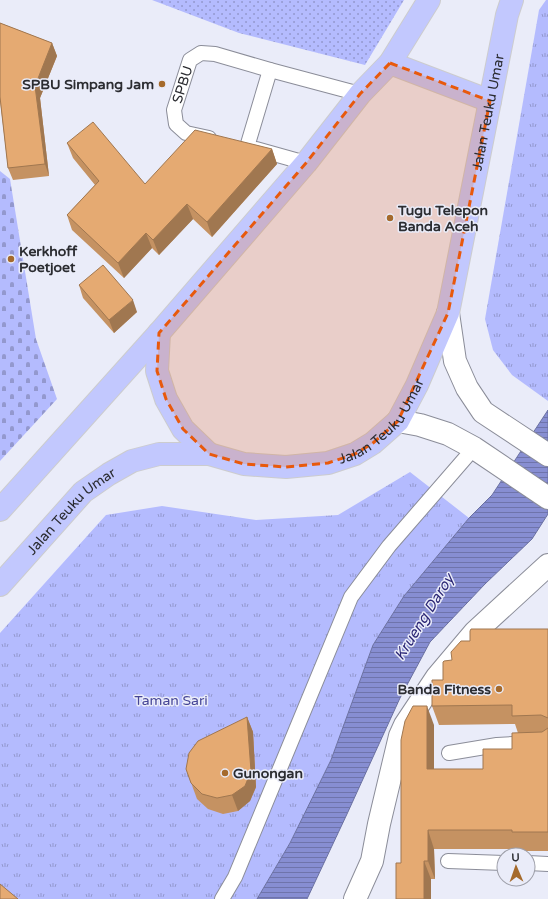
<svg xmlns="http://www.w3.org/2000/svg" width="548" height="899" font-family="'Varela Round',sans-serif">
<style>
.grass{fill:url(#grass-dots)}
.cemetery{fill:url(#cemetery-stones)}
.park{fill:url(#park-tufts)}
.water{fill:url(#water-rules);stroke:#6b71a2}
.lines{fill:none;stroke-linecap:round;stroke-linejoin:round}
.service-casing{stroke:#8b8d99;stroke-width:16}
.minor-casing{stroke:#8b8d99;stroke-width:24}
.trunk-casing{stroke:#ccccce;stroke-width:24}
.service{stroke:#fff;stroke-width:14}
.minor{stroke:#fff;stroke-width:22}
.trunk{stroke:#c2c8fe;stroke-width:22}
.wall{fill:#c59262}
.shaded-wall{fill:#a07750}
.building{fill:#e5aa72;stroke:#a07750}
.marked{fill:#e8590c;fill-opacity:0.2;stroke:#e8590c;stroke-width:3;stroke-dasharray:8 5;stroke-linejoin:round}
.poi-dot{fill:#a56a2c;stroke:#eaecf9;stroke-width:1.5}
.labels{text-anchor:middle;stroke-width:3;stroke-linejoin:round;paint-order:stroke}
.poi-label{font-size:14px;font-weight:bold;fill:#2b2c31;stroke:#eaecf9;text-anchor:start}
.street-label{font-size:14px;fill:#2b2c31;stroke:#eaecf9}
.park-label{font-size:14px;fill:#454597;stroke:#eaecf9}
.water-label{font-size:15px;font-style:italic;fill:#2a2574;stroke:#eaecf9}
</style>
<defs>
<pattern id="grass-dots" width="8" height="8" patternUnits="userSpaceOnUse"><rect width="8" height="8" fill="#b4bbfe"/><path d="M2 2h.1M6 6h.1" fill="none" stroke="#9398ce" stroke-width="1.8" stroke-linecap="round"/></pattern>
<pattern id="cemetery-stones" width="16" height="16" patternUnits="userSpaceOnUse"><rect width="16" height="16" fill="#b4bbfe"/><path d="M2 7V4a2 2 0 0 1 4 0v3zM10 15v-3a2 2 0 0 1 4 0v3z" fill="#9398ce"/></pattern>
<pattern id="park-tufts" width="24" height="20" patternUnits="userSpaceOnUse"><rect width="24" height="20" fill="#b4bbfe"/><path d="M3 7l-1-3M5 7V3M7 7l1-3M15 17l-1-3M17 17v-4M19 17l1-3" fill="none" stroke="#9398ce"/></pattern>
<pattern id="water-rules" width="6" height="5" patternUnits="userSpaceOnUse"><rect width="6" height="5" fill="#878ed2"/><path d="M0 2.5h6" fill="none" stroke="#6f74ab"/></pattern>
</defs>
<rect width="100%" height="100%" fill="#eaecf9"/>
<polygon class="grass" points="152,0 404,0 365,65 239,33"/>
<polygon class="cemetery" points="0,171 10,179 36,339 57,399 0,461"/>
<g class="park">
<polygon points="546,0 548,0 548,401 512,375 493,350 485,319 539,10"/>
<polygon points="410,472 469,518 404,596 373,645 331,760 290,843 257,899 0,899 0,633 106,515 162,506 256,520 338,515"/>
</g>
<polygon class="water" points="548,410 548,514 532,539 485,584 430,642 400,698 347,814 307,899 257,899 290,843 331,760 373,645 404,596 469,518 492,495"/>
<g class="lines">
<g class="service-casing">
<g id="service">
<path id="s1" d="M209,138l-23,-5 -10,-9 -2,-14 16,-50 11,-7 14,1 55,16 90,24"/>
<polyline points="247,147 270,70"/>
<polyline points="256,149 306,163"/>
<polyline points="449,753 497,745 548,742"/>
<polyline points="448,861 504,863"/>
<polyline points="528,863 548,864"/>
<polyline points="222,899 235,877 351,597 389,546 474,448"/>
</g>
</g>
<g class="minor-casing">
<g id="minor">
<polyline points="448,313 455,361 467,388 483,412 548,455"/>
<polyline points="398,421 420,425 448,434 474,448 548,498"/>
<polyline points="355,899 372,861 379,824 400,736 405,725 437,677 475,632 548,565"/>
</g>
</g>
<g class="trunk-casing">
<g id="trunk">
<polyline points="390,63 490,101"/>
<polyline points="159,333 157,371 166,399 183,429 209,454"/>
<polyline points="0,510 159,333 306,163 360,94 390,63 429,0"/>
<path id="s2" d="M0,585l83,-93 26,-18 23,-13 27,-7h50l35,10 42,3 42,-4 27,-9 18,-11 25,-22 19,-36 31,-72 59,-298 5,-15"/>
</g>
</g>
<use href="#service" class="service"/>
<use href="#minor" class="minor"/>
<use href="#trunk" class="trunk"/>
</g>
<g class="wall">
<polygon points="0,23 52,43 57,56 40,98 49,176 13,180 8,168 0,100"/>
<polygon points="67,143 145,184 272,149 277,164 212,237 193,219 159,255 152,248 124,278 72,230 67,215 95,185 73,158"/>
<polygon points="79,285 137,312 114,333 83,298"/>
<polygon points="548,629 548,851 519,851 518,849 434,849 435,879 431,879 431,899 396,899 401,863 434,725 434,769 483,769 512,749 518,733 515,724 439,725 432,706 452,660 470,641"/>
<polygon points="247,717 253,732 256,787 250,801 238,811 223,814 208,809 197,799 186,769"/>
</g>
<g class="shaded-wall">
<polygon points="52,43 57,56 40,98 49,176 45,164 35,86"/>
<polygon points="272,149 277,164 212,237 207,222"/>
<polygon points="187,204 193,219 159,255 153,240"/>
<polygon points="146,233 152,248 124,278 118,263"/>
<polygon points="133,300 137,312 114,333 109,320"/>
<polygon points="427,706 434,725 434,788 427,769"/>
<polygon points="247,717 253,732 256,787 250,801 238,811 232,795"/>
<polygon points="428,830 434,849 435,879 428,861"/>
<polygon points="424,861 431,879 431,899 424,899"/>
</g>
<g class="building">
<polygon points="0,23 52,43 35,86 45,164 8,168 0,97"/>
<polygon points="93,122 145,184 195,130 272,149 207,222 187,204 153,240 146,233 118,263 67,215 99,181 67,143"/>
<polygon points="103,265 133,300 109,320 79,285"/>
<polygon points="471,629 548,629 548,718 541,715 512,716 512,705 432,706 432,680 443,680 443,662 444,661 452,660 451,652 461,641 470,641 470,631"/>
<polygon points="413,706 427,706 427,769 483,769 483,749 512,749 512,733 542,732 548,728 548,832 512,832 512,830 428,830 428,861 424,861 424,899 396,899 396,863 401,863 401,740 405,721"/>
<polygon points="247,717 251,771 245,786 232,795 217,798 202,794 191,783 186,769 189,753 198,741"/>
<polygon points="0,884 18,899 0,899"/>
</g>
<path class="marked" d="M390,63l100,38 -42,212 -50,108 -25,22 -18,11 -27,9 -42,4 -42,-3 -35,-10 -26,-25 -17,-30 -9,-28 2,-38 147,-170 54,-69z"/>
<g class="poi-dot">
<circle cx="162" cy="84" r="4"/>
<circle cx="390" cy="218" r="4"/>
<circle cx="11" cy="259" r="4"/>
<circle cx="499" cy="689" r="4"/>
<circle cx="225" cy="773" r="4"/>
</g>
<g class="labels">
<g class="poi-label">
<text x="154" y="89" text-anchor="end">SPBU Simpang Jam</text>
<text x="398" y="215">Tugu Telepon<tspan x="398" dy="16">Banda Aceh</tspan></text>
<text x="19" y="256">Kerkhoff<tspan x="19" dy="16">Poetjoet</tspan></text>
<text x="491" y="694" text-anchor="end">Banda Fitness</text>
<text x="233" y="778">Gunongan</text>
</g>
<g class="street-label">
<text dy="5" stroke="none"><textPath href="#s1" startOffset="78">SPBU</textPath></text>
<text dy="5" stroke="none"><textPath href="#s2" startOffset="788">Jalan Teuku Umar</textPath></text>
<text dy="5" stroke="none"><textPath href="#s2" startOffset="452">Jalan Teuku Umar</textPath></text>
<text dy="5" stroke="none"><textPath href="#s2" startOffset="103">Jalan Teuku Umar</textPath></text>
</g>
<g class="park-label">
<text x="171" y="705">Taman Sari</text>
</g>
<g class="water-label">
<text transform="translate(424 617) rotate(-58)" y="5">Krueng Daroy</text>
</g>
</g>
<g transform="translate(516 867) rotate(358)"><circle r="19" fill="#eaecf9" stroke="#9e9fa9"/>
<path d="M0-3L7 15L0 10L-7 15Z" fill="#a56a2c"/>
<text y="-6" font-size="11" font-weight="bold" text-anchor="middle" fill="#2b2c31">U</text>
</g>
</svg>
